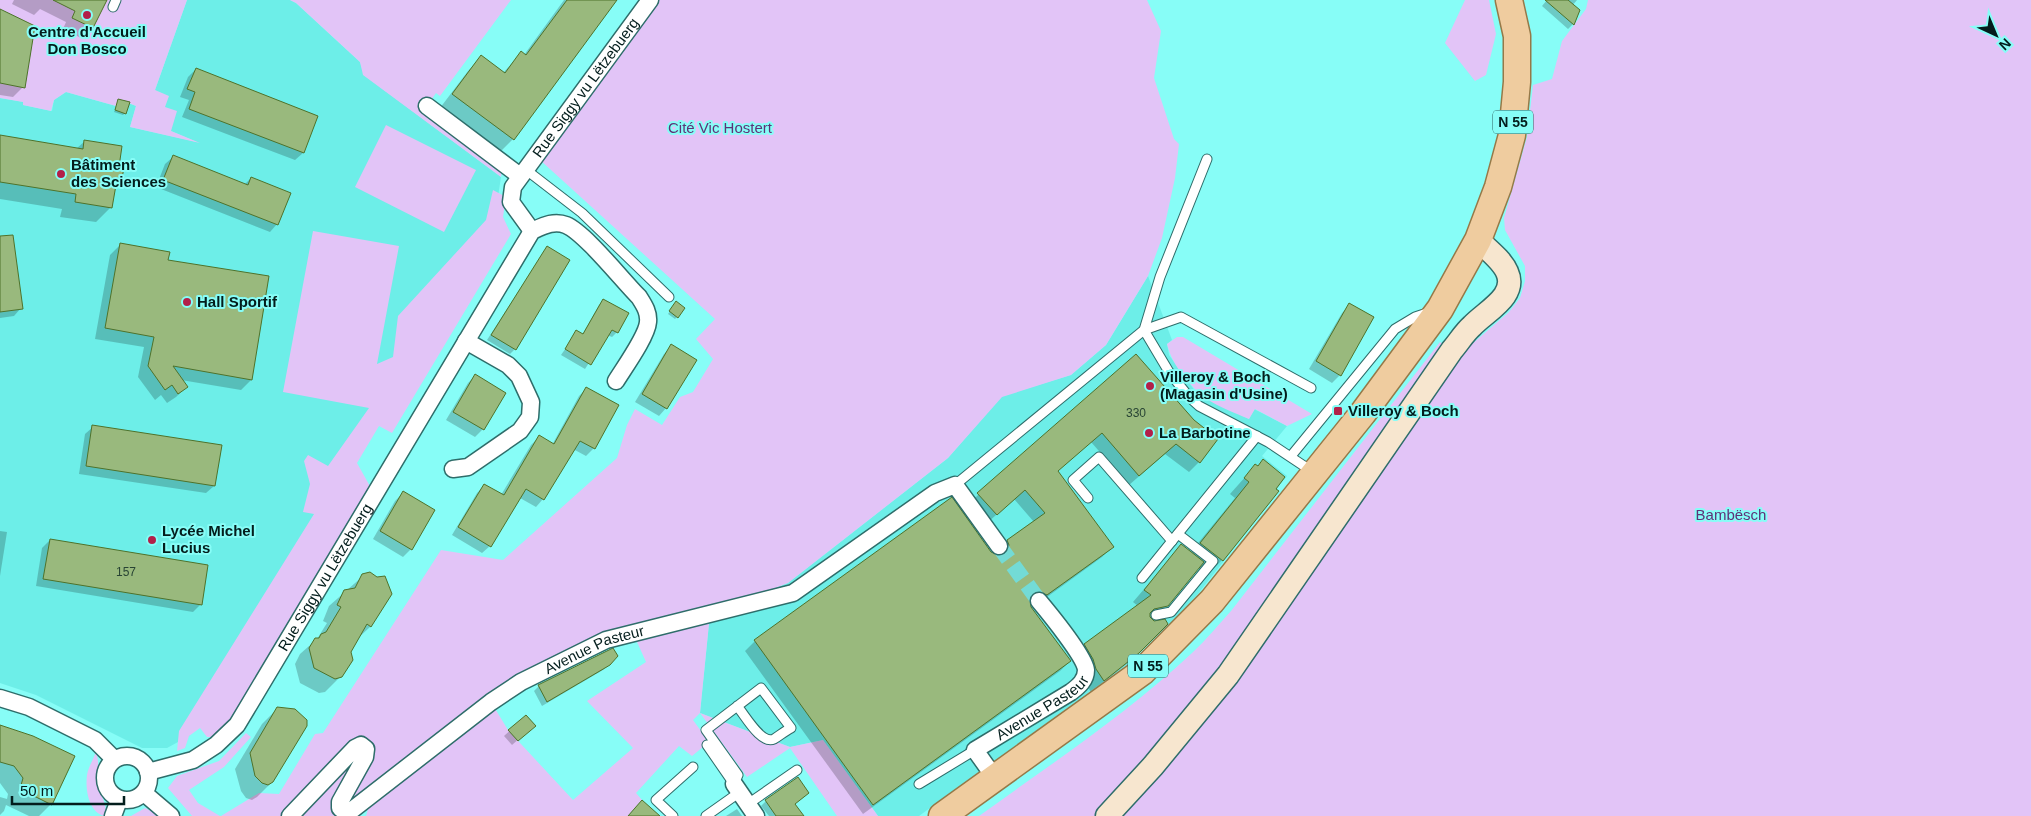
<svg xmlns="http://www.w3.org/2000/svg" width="2031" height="816" font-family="Helvetica,sans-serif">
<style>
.built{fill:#6deee8}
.green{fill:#e2c4f7;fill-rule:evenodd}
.shadow{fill:#0003}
.building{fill:#99b97d;stroke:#4f722a}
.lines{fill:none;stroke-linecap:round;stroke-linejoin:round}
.street-tunnel{stroke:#73dbd6;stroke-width:16;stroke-dasharray:16 8;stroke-linecap:butt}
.lane-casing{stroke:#2e6d6a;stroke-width:11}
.street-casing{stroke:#2e6d6a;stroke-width:19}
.secondary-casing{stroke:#2e6d6a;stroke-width:25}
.primary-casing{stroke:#957948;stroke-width:29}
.lane{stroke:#fff;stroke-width:9}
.street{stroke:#fff;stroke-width:16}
.secondary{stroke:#f7e6cf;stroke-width:22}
.primary{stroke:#efcc9f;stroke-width:26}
.poi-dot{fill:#b22049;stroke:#87fdf7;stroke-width:2}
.labels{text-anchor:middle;stroke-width:4;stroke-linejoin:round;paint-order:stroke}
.number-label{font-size:12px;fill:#284434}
.shield{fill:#87fdf7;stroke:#2b605e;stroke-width:1}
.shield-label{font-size:14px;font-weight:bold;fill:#031d1c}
.poi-label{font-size:15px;font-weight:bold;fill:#031d1c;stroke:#87fdf7;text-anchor:start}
.street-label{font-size:15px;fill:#031d1c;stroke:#87fdf7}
.park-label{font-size:15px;fill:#5e3277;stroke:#87fdf7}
</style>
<rect width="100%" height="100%" fill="#87fdf7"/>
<g class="built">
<polygon points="187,0 290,0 296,3 360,62 364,75 501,177 494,223 189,736 167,748 142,748 36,695 0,683 0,98 24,102 23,105 52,111 54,100 66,92 116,106 118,99 136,106 130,127 197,142 171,131 165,107 155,90"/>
<polygon points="1148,276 1172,340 1167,344 1169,355 1195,391 1249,419 1254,409 1287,426 1262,456 1287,476 1277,488 1279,491 1197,595 1169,625 1139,653 1104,681 919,816 878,816 823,740 790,747 700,713 710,613 788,583 948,458 1002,396 1071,375 1106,345"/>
</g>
<g class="green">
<polygon points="0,0 187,0 155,90 169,96 165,107 177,111 171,131 200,143 130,127 136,106 119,99 116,106 66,92 54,100 51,111 23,105 23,102 0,98 0,83 25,87 35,26 0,9"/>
<polygon points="290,0 511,0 440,96 436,93 427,106 503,162 501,177 363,75 360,62 296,3"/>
<path d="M658,0h489l14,31 -7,47 20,61 5,5 -4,34 -13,60 -14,38 -42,69 -35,30 -69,22 -54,61 -160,125 -78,31 -10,99 90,34 33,-7 55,76h-41l-47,-68 -43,29 -47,-64 -7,7 16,22 -17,14 -13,-10 -43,47 6,7 -14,16h-262l6,-20 -32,12 -5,8h-114l38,-23 20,1 36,-60 8,-1 118,-183 62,10 114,-102 10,-33 8,-16 27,16 18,-28 13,-5 20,-33 -17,-20 19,-20 -175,-159zM633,633l13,29 -59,39 46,47 -60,52 -65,-70 -17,-28z"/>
<polygon points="1465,0 1489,0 1496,34 1486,75 1475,81 1445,43"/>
<path d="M1588,0h443v816h-1052c72,-52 148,-102 213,-163 14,-13 26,-28 39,-42l209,-269 12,8 20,-6 37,-32 11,-14 5,-17v-15l-20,-36 -1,-12 23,-81 6,-52 19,-6 10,-38 24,-32z"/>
<polygon points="386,125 476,170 444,232 355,187"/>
<polygon points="493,190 506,197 503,217 511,234 392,433 379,426 357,463 371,488 234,716 215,737 207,737 200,728 189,736 185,748 177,751 179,731 314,514 303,512 310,484 304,461 308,455 328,466 369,408 283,392 313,231 399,246 377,364 393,357 398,316 486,220"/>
<path d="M1177,337h6l129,77 -25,12 -32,-17 -6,10c-30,-13 -46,-17 -66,-44 -8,-10 -13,-19 -16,-31z"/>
<polygon points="246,733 251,737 224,767 189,790 198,803 220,816 192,816 168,788 177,776 219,761"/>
<path d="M96,752c5,15 -1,20 2,33 2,11 10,18 7,31 -16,-3 -20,-26 -18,-41 1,-7 6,-15 9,-23z"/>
<polygon points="145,808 153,812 155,810 162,816 131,816"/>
</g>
<g class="shadow">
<polygon points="14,0 105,0 92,27 81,38 63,29 66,22 40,9 34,15 12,4"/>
<polygon points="564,0 615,0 513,139 500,152 440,108 468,71 481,57 503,73 521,53 524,55"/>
<polygon points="1547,0 1577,0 1572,6 1573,24 1568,29 1542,6"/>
<polygon points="0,10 23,87 13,97 0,95"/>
<polygon points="196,69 317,116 303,153 295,160 182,117 189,100 180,97 188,77"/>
<polygon points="119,100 125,113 123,115 114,112"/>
<polygon points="0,137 76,149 85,141 118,168 119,185 114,190 111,207 96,222 60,217 62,209 0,199"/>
<polygon points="173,157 244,185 251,178 277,224 270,232 156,187 165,164"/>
<polygon points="0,238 21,308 14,316 0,318"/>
<polygon points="120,245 166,261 251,380 241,390 181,380 186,387 176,397 167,403 161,395 155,400 138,377 144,347 95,339 110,255"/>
<polygon points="547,247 515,349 510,354 487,340"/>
<polygon points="604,300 617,332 612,337 607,335 585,369 561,355 577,332 582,335 599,305"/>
<polygon points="674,305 677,317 675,319 668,314"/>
<polygon points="1350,305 1340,375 1332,383 1309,369 1342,313"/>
<polygon points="672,346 666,408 659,416 635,402 664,354"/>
<polygon points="1136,356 1199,462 1189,472 1165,454 1129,485 1091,442 1057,471 1112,547 1102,557 1036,605 1029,601 1030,608 1070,661 1060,671 863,814 745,651 755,641 990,553 1000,557 998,551 1008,541 1034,522 1014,499 986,524 968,504"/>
<polygon points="475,376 504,393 483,429 475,437 446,420 468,383"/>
<polygon points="587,388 617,405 594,448 586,456 573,449 543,499 536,507 520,498 490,546 482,553 452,535 477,493 485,485 501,495 531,445 539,437 552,445 579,396"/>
<polygon points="93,427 214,486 206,493 79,474 85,434"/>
<polygon points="1255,466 1222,560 1207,575 1198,568 1167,605 1154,618 1151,619 1153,622 1167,624 1126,665 1091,692 1084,682 1073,657 1085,645 1138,606 1133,602 1181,546 1190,553 1235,498 1230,494"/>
<polygon points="403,493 411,549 403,557 373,539 395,501"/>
<polygon points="0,531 7,532 0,576"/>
<polygon points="50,540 201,604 193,612 36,586 42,548"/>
<polygon points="363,576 391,594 370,627 355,641 349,651 341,676 325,692 319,693 300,683 295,664 300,654 317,639 327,623 323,621 329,606"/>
<polygon points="609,665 603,670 542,706 534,691 539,686"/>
<polygon points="277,709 272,782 257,797 252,800 246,798 241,791 235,769 262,724"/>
<polygon points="526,716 529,730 512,745 504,736"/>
<polygon points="0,727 51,804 39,816 29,816 6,805 4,811 0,815 0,797 7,799 8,794 0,783"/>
<polygon points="766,801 794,804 803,816 769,816 761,806"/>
<polygon points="737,809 742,816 726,816"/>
</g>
<g class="building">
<polygon points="53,0 107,0 93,28 72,18 75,11"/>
<polygon points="567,0 617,0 514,140 452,94 481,55 505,73 521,51 526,55"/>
<polygon points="1545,0 1568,0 1580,10 1574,25"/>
<polygon points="0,9 35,26 25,88 0,83"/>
<polygon points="196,68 318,116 304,153 189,109 195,92 187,89"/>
<polygon points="118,99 130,102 126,114 115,110"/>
<polygon points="0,135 83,149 84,140 122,146 119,167 124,167 121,185 116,185 112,208 75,202 76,194 0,182"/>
<polygon points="173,155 248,185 251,177 291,193 278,225 163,180"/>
<polygon points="13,235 23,309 0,312 0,236"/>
<polygon points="120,243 170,252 168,260 269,276 252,380 173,366 188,387 178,394 172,385 165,390 148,366 154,337 105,328"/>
<polygon points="547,246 570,260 516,350 491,335"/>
<polygon points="603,299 629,313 618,333 612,330 591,365 565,349 576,330 583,334"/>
<polygon points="676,301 685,308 678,318 669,311"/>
<polygon points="1349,303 1374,317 1341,376 1316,361"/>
<polygon points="671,344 697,360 667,409 642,394"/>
<polygon points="1136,354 1194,420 1218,439 1200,463 1176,444 1139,476 1102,433 1058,471 1114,547 1047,595 1038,591 1033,593 1030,598 1031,607 1071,661 873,805 754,640 952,497 991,552 1000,556 1005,554 1009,545 1007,540 1045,513 1025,490 997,515 977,493"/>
<polygon points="475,374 506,393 484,430 453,412"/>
<polygon points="586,387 619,405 595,449 580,441 544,500 526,489 491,547 458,527 484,484 504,495 539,435 554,444"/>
<polygon points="92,425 222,445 215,486 86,466"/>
<polygon points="1263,459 1285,477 1276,489 1279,491 1223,561 1200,543 1249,482 1244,478 1255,464 1258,466"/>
<polygon points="403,491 435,510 412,550 380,531"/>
<polygon points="50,539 208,565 202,605 43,579"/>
<polygon points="1181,544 1204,562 1168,606 1154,609 1150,613 1150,617 1154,621 1165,619 1168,624 1139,653 1104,681 1096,669 1093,659 1084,644 1151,595 1144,590"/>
<polygon points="370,572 377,577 385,576 392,594 371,627 367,624 351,652 353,660 342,677 335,679 314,668 309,648 315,638 319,638 321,634 326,632 341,607 337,605 344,590 355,588 362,574"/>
<polygon points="613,648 618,656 610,665 547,702 538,685"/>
<polygon points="277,707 295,709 307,720 307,726 273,782 268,785 262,783 255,776 250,753"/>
<polygon points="526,715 536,726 518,741 508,730"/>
<polygon points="0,725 33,736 75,756 52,805 20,789 23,778 14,766 0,762"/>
<polygon points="798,777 809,793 795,804 804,816 776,816 765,800"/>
<polygon points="642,800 660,816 628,816"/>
</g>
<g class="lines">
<polyline class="street-tunnel" points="999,546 1039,601"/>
<g class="lane-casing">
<g id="lane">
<polyline points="113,7 116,0"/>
<polyline points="525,169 582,213 669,297"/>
<polyline points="1311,388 1181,317 1144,330 1169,372 1189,397 1199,406 1268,442 1313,472"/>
<polyline points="1291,456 1395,329 1415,317 1430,312"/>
<polyline points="955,485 1144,330 1160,277 1207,159"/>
<polyline points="1088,498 1073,480 1099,457 1172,541"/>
<polyline points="1142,578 1257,436"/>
<polyline points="1156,615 1171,612 1213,561 1178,534"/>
<path d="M707,745l27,39 4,-9 -32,-45 55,-42 30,40c-6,3 -12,8 -17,11 -13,6 -29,-24 -37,-33"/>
<polyline points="919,784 975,750"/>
<polyline points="748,804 797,770"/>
<polyline points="673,816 656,800 693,767"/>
<polyline points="706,816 740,792"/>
</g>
</g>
<g class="street-casing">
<g id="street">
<polyline points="427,106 520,176"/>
<path id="s1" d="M532,231l-21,-29 2,-15 137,-187"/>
<polyline points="453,469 468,467 520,431 530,417 531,402 519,376 508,365 466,341"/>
<polyline points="0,698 29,707 95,740 114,759"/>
<circle cx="127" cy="778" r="22"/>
<path id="s2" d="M148,772l45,-12 23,-15 21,-20 295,-494c11,-5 22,-11 34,-6 19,8 56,55 73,72 5,8 10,15 9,25 -1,14 -24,46 -32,59"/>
<path id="s3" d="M995,778l-20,-28 96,-58c8,-6 15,-12 15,-22 -1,-13 -37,-57 -47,-69"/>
<polyline points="734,784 756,816"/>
<polyline points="144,793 171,816"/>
<polyline points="113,816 119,800"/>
<path id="s4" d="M290,816l65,-68 6,-3 5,4 -1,8 -25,45v6l5,4 7,-2 139,-108 30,-20 85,-42 187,-47 142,-100 20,-8 44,61"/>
</g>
</g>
<g class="secondary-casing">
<path id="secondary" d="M1107,816l46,-50 75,-91 224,-325c7,-8 12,-17 20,-24 14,-15 46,-30 35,-54 -5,-12 -20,-23 -29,-32"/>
</g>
<g class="primary-casing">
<polyline id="primary" points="942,816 1142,672 1212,601 1363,413 1440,309 1478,240 1498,187 1512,135 1517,82 1517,36 1509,0"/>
</g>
<use href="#lane" class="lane"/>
<use href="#street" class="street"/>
<use href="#secondary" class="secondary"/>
<use href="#primary" class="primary"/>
</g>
<g class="poi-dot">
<circle cx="87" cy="15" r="5"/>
<circle cx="61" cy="174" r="5"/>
<circle cx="187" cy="302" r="5"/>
<circle cx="1150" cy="386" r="5"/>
<rect x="1333" y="406" width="10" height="10" rx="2.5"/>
<circle cx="1149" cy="433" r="5"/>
<circle cx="152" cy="540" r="5"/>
</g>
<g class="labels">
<g class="number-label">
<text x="1136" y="417">330</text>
<text x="126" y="576">157</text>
</g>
<g class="shield">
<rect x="1493" y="110.5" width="40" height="23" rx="4"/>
<rect x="1128" y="654.5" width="40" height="23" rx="4"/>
</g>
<g class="shield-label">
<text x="1513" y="127">N 55</text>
<text x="1148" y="671">N 55</text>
</g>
<g class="poi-label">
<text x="87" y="37" text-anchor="middle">Centre d'Accueil<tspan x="87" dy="17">Don Bosco</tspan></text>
<text x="71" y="170">Bâtiment<tspan x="71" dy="17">des Sciences</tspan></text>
<text x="197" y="307">Hall Sportif</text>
<text x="1160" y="382">Villeroy &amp; Boch<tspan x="1160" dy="17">(Magasin d'Usine)</tspan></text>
<text x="1348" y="416">Villeroy &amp; Boch</text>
<text x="1159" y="438">La Barbotine</text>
<text x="162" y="536">Lycée Michel<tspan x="162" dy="17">Lucius</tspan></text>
</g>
<g class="street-label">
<text dy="5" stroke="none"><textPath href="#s1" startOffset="174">Rue Siggy vu Lëtzebuerg</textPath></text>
<text dy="5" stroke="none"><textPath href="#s2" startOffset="275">Rue Siggy vu Lëtzebuerg</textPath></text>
<text dy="5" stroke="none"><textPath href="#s4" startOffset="479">Avenue Pasteur</textPath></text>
<text dy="5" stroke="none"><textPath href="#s3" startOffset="114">Avenue Pasteur</textPath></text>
</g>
<g class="park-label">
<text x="720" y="133">Cité Vic Hostert</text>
<text x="1731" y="520">Bambësch</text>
</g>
</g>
<g transform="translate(1996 35) rotate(136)" stroke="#87fdf7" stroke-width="4" paint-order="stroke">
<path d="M0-4L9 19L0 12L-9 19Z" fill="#031d1c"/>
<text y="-8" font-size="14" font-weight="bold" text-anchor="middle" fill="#031d1c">N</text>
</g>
<path d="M12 796v8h112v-8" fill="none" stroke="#031d1c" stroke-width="2.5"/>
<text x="20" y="796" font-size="15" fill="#031d1c" stroke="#87fdf7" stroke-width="4" paint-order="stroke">50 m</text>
</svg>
